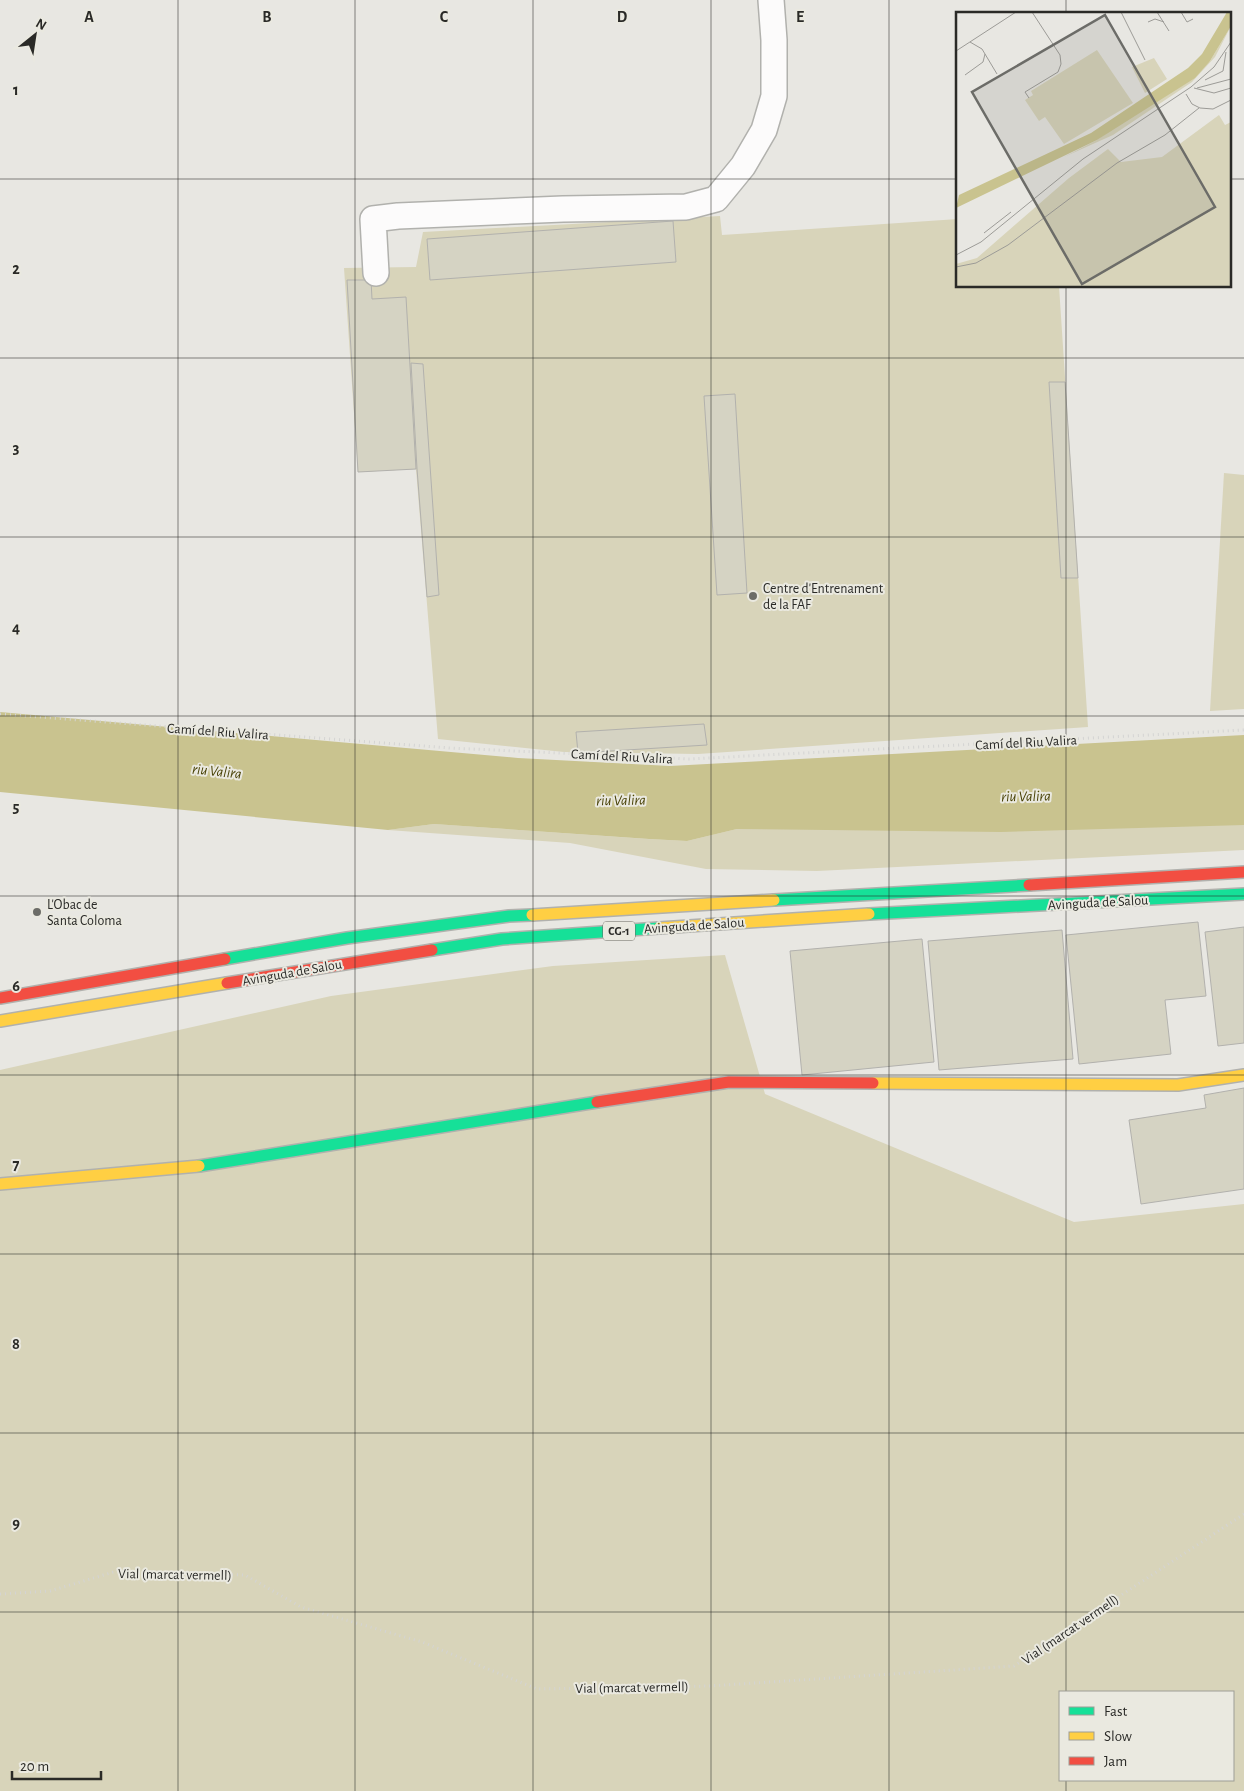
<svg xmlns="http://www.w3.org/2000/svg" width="1244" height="1791" font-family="'Alegreya Sans',sans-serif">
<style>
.green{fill:#d8d4ba;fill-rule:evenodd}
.water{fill:#c9c38f}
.building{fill:#d5d3c3;stroke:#b2b1ad}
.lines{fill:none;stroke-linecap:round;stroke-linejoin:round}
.street-casing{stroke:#b1b1ad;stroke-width:28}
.fast-casing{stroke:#b1b1ad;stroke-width:14}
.slow-casing{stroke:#b1b1ad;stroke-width:14}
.jam-casing{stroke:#b1b1ad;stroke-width:14}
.path{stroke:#d4d4d3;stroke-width:3;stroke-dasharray:1 4;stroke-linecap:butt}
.street{stroke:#fcfbfb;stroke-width:25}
.fast{stroke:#16e098;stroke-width:11}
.slow{stroke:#ffcf43;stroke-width:11}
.jam{stroke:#f24e42;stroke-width:11}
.grid{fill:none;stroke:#2a2a27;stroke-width:1;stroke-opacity:0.55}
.poi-dot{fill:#6c6c68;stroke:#eae9e0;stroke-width:2}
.labels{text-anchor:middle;stroke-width:4;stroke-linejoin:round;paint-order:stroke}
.shield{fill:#eae9e0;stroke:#64635e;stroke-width:1}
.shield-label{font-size:12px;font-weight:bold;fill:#2a2a27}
.poi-label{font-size:14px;fill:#2a2a27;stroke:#eae9e0;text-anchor:start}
.street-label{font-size:14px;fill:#2a2a27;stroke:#eae9e0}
.water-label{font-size:15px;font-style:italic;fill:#474004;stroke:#eae9e0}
.inset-road{fill:none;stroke:#9c9b97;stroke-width:1}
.view{fill:#6c6c68;fill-opacity:0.15;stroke:#6c6c68;stroke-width:2.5}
.inset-edge{fill:none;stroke:#2a2a27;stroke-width:2.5}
.grid-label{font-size:16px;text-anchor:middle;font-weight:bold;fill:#2a2a27;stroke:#eae9e0;stroke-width:4;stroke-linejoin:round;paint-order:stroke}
</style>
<rect width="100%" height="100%" fill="#e8e7e2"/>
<g class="green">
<polygon points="720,216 722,235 958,219 958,286 1059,286 1088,727 698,754 564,752 438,739 416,469 358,472 344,268 416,267 423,232"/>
<polygon points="1224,473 1244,475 1244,709 1210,711"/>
<polygon points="1244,823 1244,850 817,871 706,869 570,843 388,830 434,824 648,839 687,841 737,829"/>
<path d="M725,955l40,139 309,128 170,-18v587h-1244v-721l331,-74 222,-30zM1060,1692h173v88h-173z"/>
</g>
<polygon class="water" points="0,712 518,758 670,766 1244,735 1244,825 1001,832 737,829 687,841 649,839 434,824 388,830 0,792"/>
<g class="building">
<polygon points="673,221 676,262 430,280 427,239"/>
<polygon points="347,280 371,280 372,299 406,297 416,469 358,472"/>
<polygon points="411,363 423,364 439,595 427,597 417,469"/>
<polygon points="1049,382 1065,382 1078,578 1061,578"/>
<polygon points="735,394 747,593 717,595 704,396"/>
<polygon points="704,724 707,745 578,753 576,732"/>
<polygon points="1198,922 1206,996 1165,1000 1171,1054 1079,1064 1066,935"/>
<polygon points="1244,927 1244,1043 1218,1046 1205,932"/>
<polygon points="1062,930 1073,1059 939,1070 928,941"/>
<polygon points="922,939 934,1062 802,1075 790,951"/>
<polygon points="1244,1088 1244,1189 1141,1204 1129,1120 1206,1108 1204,1095"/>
</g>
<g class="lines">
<g class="street-casing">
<polyline id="street" points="376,273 373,219 398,216 563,209 686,207 716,199 743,166 764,130 774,96 774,40 771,0"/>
</g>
<g class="fast-casing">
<g id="fast">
<polyline points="774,900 1029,885"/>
<polyline points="869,914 1244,894"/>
<polyline points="432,950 502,939 659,928"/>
<polyline points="225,959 347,938 509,916 532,915"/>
<polyline points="199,1166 597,1102"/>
</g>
</g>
<g class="slow-casing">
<g id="slow">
<polyline points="532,915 774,900"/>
<polyline points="659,928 869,914"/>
<polyline points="0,1021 227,983"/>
<polyline points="873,1083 1178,1085 1244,1075"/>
<polyline points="0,1184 199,1166"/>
</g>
</g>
<g class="jam-casing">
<g id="jam">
<polyline points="1029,885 1244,872"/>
<polyline points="227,983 432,950"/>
<polyline points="0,998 225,959"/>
<polyline points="597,1102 729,1082 873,1083"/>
</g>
</g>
<g class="path">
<polyline points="0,714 450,748 689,759 1244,730"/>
<polyline points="0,1594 50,1591 117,1571 245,1575 301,1607 422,1642 537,1689 709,1686 1014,1666 1244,1514"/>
</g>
<use href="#street" class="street"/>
<use href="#fast" class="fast"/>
<use href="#slow" class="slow"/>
<use href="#jam" class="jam"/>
</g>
<path class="grid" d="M178,0v1791M355,0v1791M533,0v1791M711,0v1791M889,0v1791M1066,0v14M0,179h958M1230,179h14M1066,286v1406M0,358h1244M0,537h1244M0,716h1244M0,896h1244M0,1075h1244M0,1254h1244M0,1433h1244M0,1612h1244M1066,1780v11"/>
<g class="poi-dot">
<circle cx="753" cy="596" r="5"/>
<circle cx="37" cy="912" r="5"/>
</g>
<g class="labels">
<rect class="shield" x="603" y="921.5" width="32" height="19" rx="4"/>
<g class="shield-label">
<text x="619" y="935">CG-1</text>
</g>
<g class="poi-label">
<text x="763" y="593">Centre d'Entrenament<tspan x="763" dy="16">de la FAF</tspan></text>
<text x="47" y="909">L'Obac de<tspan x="47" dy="16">Santa Coloma</tspan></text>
</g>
<g class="street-label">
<text transform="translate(218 731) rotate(4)" y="5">Camí del Riu Valira</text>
<text transform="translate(1026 742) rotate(-3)" y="5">Camí del Riu Valira</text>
<text transform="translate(622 756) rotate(3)" y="5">Camí del Riu Valira</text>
<text transform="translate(1098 902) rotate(-3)" y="5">Avinguda de Salou</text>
<text transform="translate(694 925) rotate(-4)" y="5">Avinguda de Salou</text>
<text transform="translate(292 972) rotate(-10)" y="5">Avinguda de Salou</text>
<text transform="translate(175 1574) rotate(1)" y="5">Vial (marcat vermell)</text>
<text transform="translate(1070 1629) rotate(-34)" y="5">Vial (marcat vermell)</text>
<text transform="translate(632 1687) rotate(-1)" y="5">Vial (marcat vermell)</text>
</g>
<g class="water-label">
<text transform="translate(217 771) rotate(6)" y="5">riu Valira</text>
<text transform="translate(1026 796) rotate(-1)" y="5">riu Valira</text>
<text transform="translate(621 800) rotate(-1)" y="5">riu Valira</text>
</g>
</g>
<g transform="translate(956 12)">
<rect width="275" height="275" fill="#e8e7e2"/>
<path d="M275,14l-16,31 -23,25 -79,53 -49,22 33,-17 113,-79zM141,38l36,53 -69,41 -19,-27 -6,4 -14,-21 8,-5 -2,-4zM198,46l13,21 -22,14 -13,-26zM263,103l6,10 6,-3v165h-275v-23l21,-6 92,-80 39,-29 13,13 41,-5z" fill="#d8d4ba"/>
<path d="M271,0h4v14l-21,35 -15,17 -98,62 -141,68 3,-13 132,-62 97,-65 14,-14z" fill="#c9c38f"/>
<path class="inset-road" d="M165,0l24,48M201,0l12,19M225,0l6,10 6,-3M192,10l7,-3 9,3M14,30l12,7 15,25M0,39l60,-39M9,63l18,-13 2,-8M249,68l18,-9 3,-19M238,76l20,5 17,-5M241,76l34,-9M230,82l6,10 8,4 13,1 18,-9M73,86l-4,-6 33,-20 3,-8 -1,-9 -28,-43M28,221l27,-21M0,243l25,-13 102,-83 108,-72 23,-20 17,-25M0,255l20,-4 32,-18 109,-82 48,-28 34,-27"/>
<path class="view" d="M149,3l110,192 -133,77 -110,-192z"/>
<rect width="275" height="275" class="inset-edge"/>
</g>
<g class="grid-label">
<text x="89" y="22">A</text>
<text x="267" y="22">B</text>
<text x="444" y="22">C</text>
<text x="622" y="22">D</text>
<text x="800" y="22">E</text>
<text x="16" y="95">1</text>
<text x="16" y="274">2</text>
<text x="16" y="453">3</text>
<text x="16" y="633">4</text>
<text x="16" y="812">5</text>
<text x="16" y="991">6</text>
<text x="16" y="1170">7</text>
<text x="16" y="1349">8</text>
<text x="16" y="1528">9</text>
</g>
<rect x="1059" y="1691" width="175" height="90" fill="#eae9e0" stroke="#9d9d96"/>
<rect x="1069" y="1707" width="25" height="8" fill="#16e098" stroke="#9d9d96"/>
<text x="1104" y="1716" font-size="15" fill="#2a2a27">Fast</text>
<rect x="1069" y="1732" width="25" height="8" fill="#ffcf43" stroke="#9d9d96"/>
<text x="1104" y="1741" font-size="15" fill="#2a2a27">Slow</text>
<rect x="1069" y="1757" width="25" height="8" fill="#f24e42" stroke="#9d9d96"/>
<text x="1104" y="1766" font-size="15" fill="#2a2a27">Jam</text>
<g transform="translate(35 35) rotate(30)" stroke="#eae9e0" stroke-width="4" paint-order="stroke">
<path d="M0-4L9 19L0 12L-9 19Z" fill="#2a2a27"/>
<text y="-8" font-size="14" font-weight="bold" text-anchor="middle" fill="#2a2a27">N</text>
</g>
<path d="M12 1771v8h89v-8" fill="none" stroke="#2a2a27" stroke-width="2.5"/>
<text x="20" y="1771" font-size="15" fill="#2a2a27" stroke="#eae9e0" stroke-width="4" paint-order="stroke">20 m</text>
</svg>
